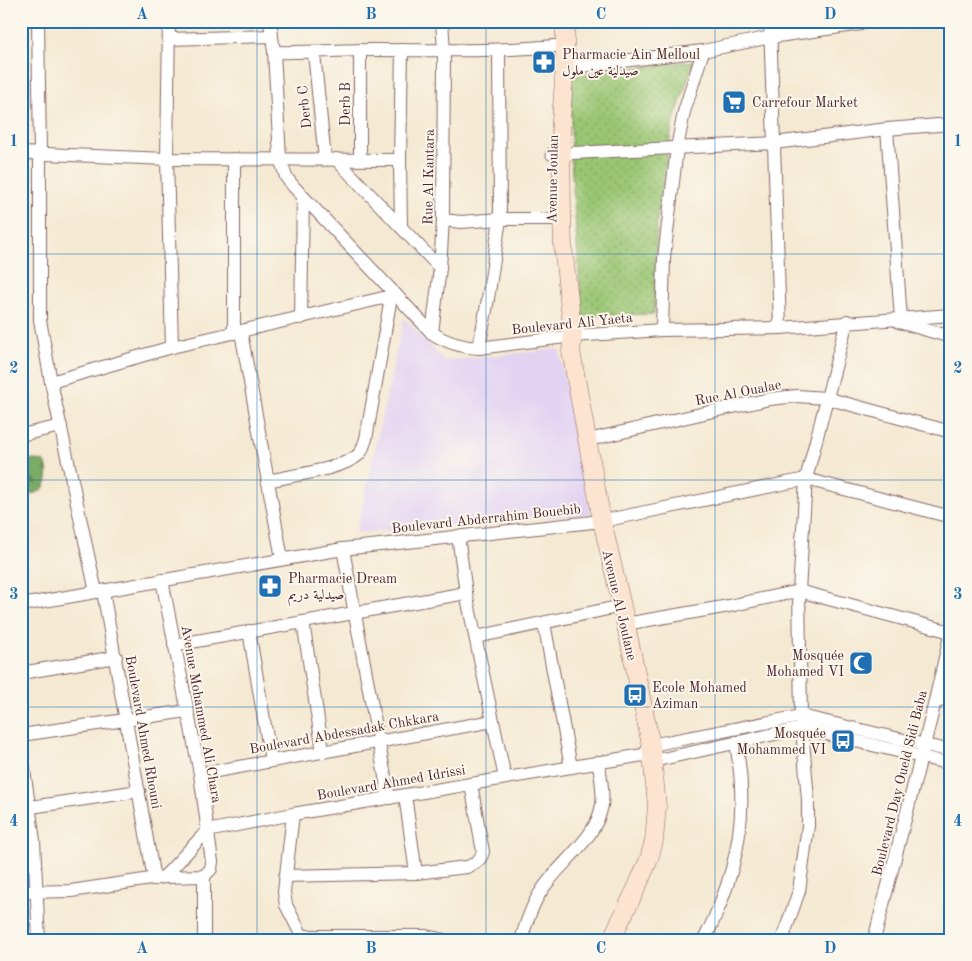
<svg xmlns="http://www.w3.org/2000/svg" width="972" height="961" font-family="'Old Standard TT',Amiri,serif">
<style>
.built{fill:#e3d3f3}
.forest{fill:url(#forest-firs);stroke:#626548}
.park{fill:url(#park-dots);stroke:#72724f}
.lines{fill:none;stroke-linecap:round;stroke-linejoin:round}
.street-casing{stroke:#866665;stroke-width:14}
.secondary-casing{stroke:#866665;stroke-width:19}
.street{stroke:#fff;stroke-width:12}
.secondary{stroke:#fde4d1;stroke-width:18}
.grid{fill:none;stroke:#1f6fb2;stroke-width:1;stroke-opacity:0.55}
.labels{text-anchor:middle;stroke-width:4;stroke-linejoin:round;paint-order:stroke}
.poi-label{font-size:14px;fill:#4a1f2b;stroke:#fbf7ec;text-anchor:start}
.street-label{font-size:14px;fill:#4a1f2b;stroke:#fbf7ec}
.neatline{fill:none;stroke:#1f6fb2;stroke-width:2}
.grid-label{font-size:16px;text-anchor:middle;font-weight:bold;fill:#1f6fb2}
</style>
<defs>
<pattern id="forest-firs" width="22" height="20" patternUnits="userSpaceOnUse" patternTransform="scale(1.25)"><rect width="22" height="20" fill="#7bab65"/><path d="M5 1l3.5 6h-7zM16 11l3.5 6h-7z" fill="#678b53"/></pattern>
<pattern id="park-dots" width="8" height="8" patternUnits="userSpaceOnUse" patternTransform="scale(1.25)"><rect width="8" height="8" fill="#9ac673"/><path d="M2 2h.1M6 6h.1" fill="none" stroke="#80a05f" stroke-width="1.8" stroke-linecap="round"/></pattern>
</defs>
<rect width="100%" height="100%" fill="#fbf7ec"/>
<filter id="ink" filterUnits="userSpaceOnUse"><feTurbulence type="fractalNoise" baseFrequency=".02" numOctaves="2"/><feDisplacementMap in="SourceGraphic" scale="10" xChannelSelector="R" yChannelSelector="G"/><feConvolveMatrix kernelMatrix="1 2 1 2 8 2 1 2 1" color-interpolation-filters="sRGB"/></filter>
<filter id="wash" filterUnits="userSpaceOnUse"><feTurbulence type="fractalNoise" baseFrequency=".0096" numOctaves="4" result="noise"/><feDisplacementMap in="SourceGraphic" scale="20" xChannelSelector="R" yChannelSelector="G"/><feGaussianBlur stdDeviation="1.12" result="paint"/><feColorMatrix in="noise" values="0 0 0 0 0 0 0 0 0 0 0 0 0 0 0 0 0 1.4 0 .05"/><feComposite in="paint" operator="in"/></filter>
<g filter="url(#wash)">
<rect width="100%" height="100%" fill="#f4e9d2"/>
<polygon class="built" points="404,318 444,361 559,349 591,514 356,533"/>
<path class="forest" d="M31,459l14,3c3,7 3,10 2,17 -3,15 -13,15 -26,15v-30z"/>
<polygon class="park" points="694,61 672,127 657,218 654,314 582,316 571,160 571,75"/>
</g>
<g filter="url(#ink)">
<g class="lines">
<g class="street-casing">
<g id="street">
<polyline points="38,21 40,152 40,320 51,382 96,592"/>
<polyline points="169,21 167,159 172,347"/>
<path d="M270,21l4,31 6,106 6,19 8,10 138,146c15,10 29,14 47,15l94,-12 89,-6 118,-2 171,-13"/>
<polyline points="770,21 780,328"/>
<polyline points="169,39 272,36"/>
<path d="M274,52c34,1 67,-2 100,-2 60,0 120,2 181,-4"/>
<polyline points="314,53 325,159"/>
<polyline points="554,67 582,66 703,51 771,37 861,24"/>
<polyline points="887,129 901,319"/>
<polyline points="21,153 167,159 400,160"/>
<polyline points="552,154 774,143 887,129 951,124"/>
<polyline points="360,158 360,50"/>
<polyline points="234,159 234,333"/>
<polyline points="336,159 440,268"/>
<polyline points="443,220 461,222 500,219 562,219"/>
<polyline points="401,226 400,160 402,50"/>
<polyline points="301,318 303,197"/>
<polyline points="899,322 951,337"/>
<polyline points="662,330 664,258 677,148 684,112 703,51"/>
<polyline points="241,332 282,559"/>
<polyline points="432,333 440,268 443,220 444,51 442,21"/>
<polyline points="479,348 488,299 500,219 499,50"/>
<polyline points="51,382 172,347 396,295"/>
<polyline points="21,435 61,426"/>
<polyline points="588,440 709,412 770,399 797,396 826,398 951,432"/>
<path d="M267,481c21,-5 80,-12 93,-28 3,-3 4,-10 6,-14l25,-142"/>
<polyline points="458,536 466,593 505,778"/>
<polyline points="343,549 389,798"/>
<polyline points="103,591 154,879"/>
<polyline points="21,605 343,549 602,521 806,479 951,517"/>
<polyline points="303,622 323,752"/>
<polyline points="544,623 571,767"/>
<polyline points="625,624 729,606 799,591 951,632"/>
<polyline points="249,631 271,761"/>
<polyline points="476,637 622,606"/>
<polyline points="174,645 466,593"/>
<polyline points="21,673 116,657"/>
<polyline points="940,701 951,681"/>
<polyline points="21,735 187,711"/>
<polyline points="21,748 34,841 39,940"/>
<polyline points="646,752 651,745 801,716 951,751"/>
<polyline points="647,757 653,761 802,728 951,764"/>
<polyline points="200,774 493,721"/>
<polyline points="405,795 416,873"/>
<polyline points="31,807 139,791"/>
<polyline points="293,814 284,892 286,905 304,940"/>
<polyline points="204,876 204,940"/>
<path d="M285,876l131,-3 51,-6c8,-3 13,-6 16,-15l-12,-68"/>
<polyline points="164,877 207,831 293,814 643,755"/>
<polyline points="21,892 71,891 164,877 204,876 211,869 212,862 200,774 162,580"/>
<polyline points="304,936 426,936 444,940"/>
<path d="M521,940c5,-17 11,-36 21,-50 18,-28 54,-50 60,-85 2,-14 -2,-29 -3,-43"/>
<path d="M704,940c24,-47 40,-98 37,-152 0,-15 -3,-30 -5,-46"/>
<polyline points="782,940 799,891 808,826 808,800 801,716 799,591 806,479 847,321"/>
<polyline points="874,940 931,718 951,632"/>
</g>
</g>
<g class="secondary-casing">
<polyline id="secondary" points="565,21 565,65 561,121 562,219 563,246 573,336 571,351 602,521 622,606 651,745 657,806 654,841 649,859 637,887 611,940"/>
</g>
<use href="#street" class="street"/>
<use href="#secondary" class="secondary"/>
</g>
</g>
<path class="grid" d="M257,21v919M486,21v919M715,21v919M21,254h930M21,480h930M21,707h930"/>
<defs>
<g id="pharmacy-square" transform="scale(1.25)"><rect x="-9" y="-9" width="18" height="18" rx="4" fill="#1f6fb2" stroke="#fbf7ec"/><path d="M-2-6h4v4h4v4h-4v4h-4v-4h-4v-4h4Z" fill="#fff"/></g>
<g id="supermarket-square" transform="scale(1.25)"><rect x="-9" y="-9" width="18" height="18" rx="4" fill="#1f6fb2" stroke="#fbf7ec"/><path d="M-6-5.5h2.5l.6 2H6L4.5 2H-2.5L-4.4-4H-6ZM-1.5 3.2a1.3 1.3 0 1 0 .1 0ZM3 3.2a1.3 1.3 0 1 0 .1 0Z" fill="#fff"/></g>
<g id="mosque-square" transform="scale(1.25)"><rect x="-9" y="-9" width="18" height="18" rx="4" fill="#1f6fb2" stroke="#fbf7ec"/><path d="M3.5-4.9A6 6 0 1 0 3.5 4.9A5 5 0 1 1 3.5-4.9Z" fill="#fff"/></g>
<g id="bus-square" transform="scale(1.25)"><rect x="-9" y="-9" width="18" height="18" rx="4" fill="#1f6fb2" stroke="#fbf7ec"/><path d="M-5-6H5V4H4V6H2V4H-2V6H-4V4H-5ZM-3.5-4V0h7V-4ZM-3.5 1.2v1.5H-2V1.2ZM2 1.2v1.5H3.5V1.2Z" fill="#fff"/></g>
</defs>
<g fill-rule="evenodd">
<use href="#pharmacy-square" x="544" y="62"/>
<use href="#supermarket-square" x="734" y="102"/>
<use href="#pharmacy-square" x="270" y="586"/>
<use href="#mosque-square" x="861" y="663"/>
<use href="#bus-square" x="635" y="695"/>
<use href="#bus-square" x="843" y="741"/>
</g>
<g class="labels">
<g class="poi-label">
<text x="562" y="59">Pharmacie Ain Melloul<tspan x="562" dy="16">صيدلية عين ملول</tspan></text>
<text x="752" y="107">Carrefour Market</text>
<text x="288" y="583">Pharmacie Dream<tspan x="288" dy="16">صيدلية دريم</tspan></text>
<text x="844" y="660" text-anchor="end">Mosquée<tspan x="844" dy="16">Mohamed VI</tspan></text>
<text x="652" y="692">Ecole Mohamed<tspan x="652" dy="16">Aziman</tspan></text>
<text x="826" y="738" text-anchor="end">Mosquée<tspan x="826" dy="16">Mohammed VI</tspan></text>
</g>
<g class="street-label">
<text transform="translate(345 104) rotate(-90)" y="5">Derb B</text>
<text transform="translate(304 107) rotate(-96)" y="5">Derb C</text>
<text transform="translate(428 177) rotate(-89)" y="5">Rue Al Kantara</text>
<text transform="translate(552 179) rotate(-89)" y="5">Avenue Joulan</text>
<text transform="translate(572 323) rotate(-6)" y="5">Boulevard Ali Yaeta</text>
<text transform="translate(738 392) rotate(-11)" y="5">Rue Al Oualae</text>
<text transform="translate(486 518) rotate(-6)" y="5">Boulevard Abderrahim Bouebib</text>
<text transform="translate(620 605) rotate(77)" y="5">Avenue Al Joulane</text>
<text transform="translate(202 714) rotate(80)" y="5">Avenue Mohammed Ali Chara</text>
<text transform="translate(144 732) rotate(80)" y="5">Boulevard Ahmed Rhouni</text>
<text transform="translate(344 732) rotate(-10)" y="5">Boulevard Abdessadak Chkkara</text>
<text transform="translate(391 782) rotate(-10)" y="5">Boulevard Ahmed Idrissi</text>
<text transform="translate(899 783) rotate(-76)" y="5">Boulevard Day Oueld Sidi Baba</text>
</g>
</g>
<rect width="972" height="961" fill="none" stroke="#fbf7ec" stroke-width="55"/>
<rect x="28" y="28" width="916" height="906" class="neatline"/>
<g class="grid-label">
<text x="142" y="19">A</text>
<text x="371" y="19">B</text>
<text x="601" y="19">C</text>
<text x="830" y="19">D</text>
<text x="14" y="146">1</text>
<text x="958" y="146">1</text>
<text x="14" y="373">2</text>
<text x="958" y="373">2</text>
<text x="14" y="599">3</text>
<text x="958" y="599">3</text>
<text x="14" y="826">4</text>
<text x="958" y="826">4</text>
<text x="142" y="953">A</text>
<text x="371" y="953">B</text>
<text x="601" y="953">C</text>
<text x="830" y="953">D</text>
</g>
</svg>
